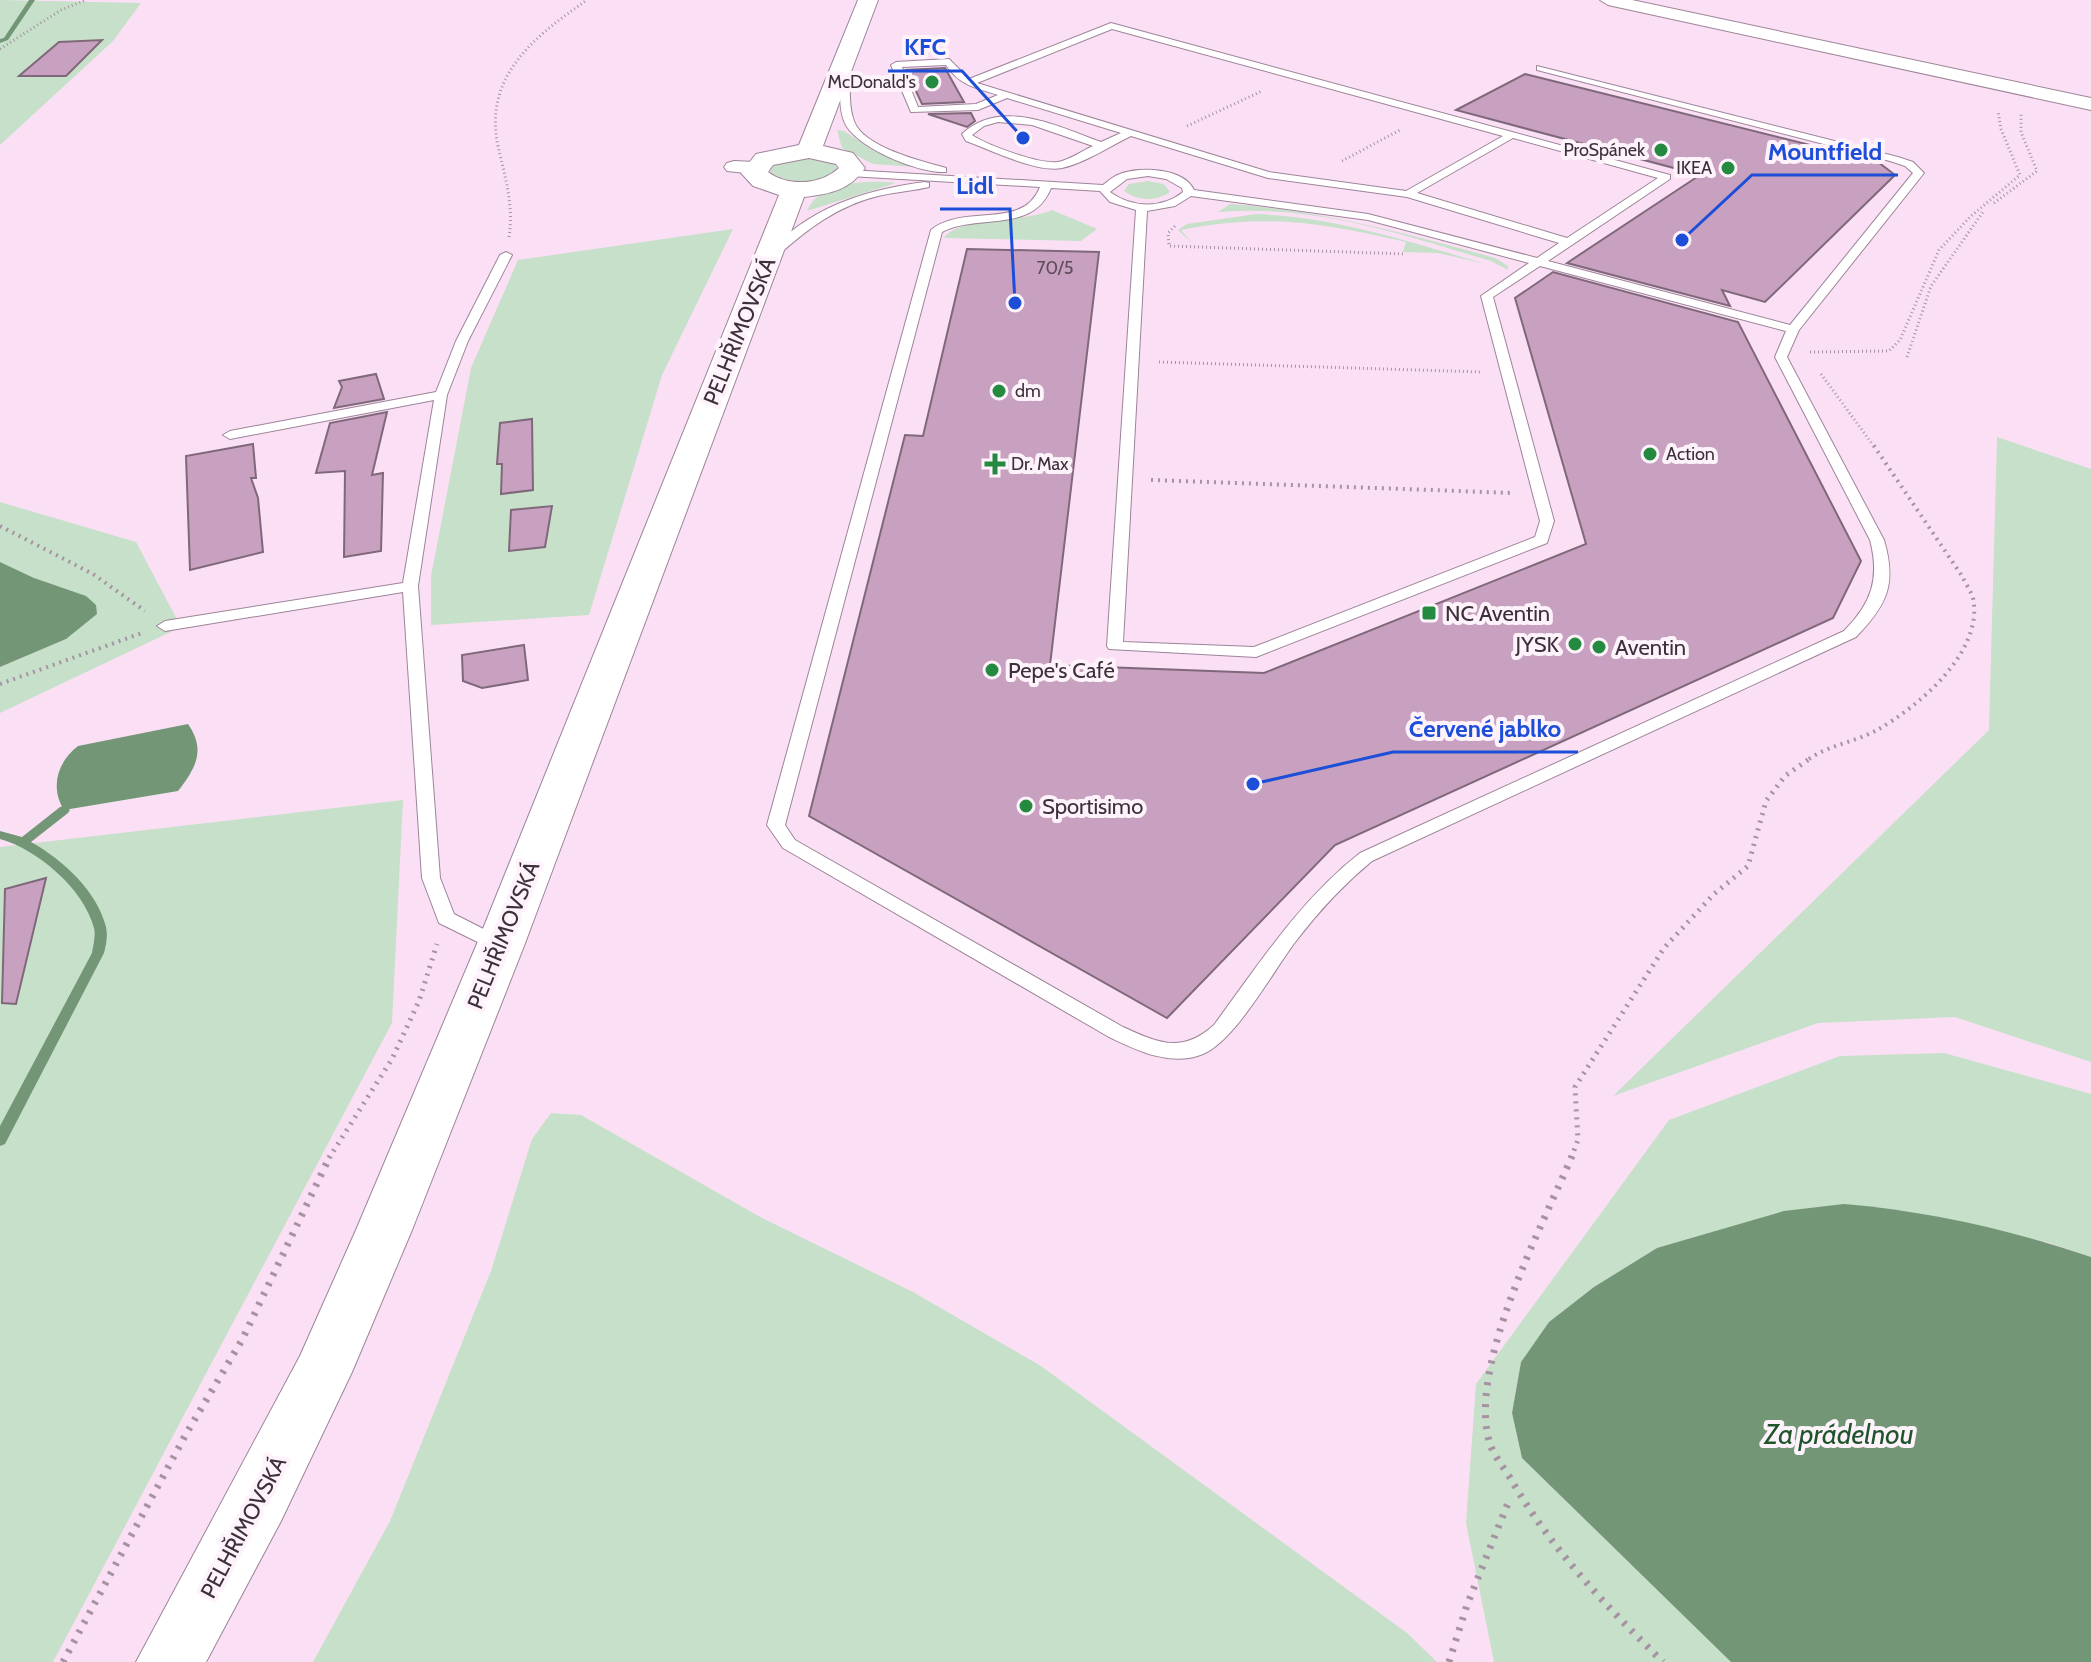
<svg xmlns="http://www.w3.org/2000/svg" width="2091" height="1662" font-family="Cabin,sans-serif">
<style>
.green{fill:#c6e0c9}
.water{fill:#739677}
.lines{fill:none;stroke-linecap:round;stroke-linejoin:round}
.stream{fill:#739677;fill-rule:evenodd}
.building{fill:#c7a1bf;stroke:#80687b;stroke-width:2}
.lane-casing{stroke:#9d8498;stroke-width:2}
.street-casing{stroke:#9d8498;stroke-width:2}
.secondary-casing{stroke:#9d8498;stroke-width:2}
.path-far3{stroke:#a692a2;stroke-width:3;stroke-dasharray:1 3;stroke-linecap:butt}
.path-far2{stroke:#a692a2;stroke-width:4;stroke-dasharray:2 5;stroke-linecap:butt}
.path-far1{stroke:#a692a2;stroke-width:5;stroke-dasharray:2 6;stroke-linecap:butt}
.path{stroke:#a692a2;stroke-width:7;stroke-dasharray:3 8;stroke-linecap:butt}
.lane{fill:#fff;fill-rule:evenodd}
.street{fill:#fff;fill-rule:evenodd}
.secondary{fill:#fff;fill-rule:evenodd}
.poi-dot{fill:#238a40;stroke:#fef3fb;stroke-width:3}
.labels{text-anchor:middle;stroke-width:8;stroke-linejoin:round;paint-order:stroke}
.far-poi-label{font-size:18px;fill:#3c313a;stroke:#fef3fb;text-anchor:end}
.number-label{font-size:18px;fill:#5f4d5b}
.street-label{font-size:22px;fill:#3c313a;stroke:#fef3fb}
.poi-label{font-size:22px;fill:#3c313a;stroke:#fef3fb;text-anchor:start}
.near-water-label{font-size:28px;font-style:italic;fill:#1e552a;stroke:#fef3fb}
.leader{fill:none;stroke:#1d4ed8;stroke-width:3}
.callout-dot{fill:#1d4ed8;stroke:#fef3fb;stroke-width:3}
.callout-label{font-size:24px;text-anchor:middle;font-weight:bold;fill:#1d4ed8;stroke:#fef3fb;stroke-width:8;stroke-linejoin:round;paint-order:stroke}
</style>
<rect width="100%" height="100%" fill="#fbe0f5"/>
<g class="green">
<polygon points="0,0 141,3 113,41 0,145"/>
<polygon points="837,130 844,131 874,151 915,167 873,164 842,148"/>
<path d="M799,156l33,5 5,7c-14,21 -47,14 -67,7l2,-10z"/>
<path d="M1148,181l16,3 6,8c-13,10 -33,9 -46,-1l5,-7z"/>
<path d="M896,183l-89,28c12,-30 63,-31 89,-28z"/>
<path d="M1230,204c92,7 177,29 265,54l13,8v4l-17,-9c-90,-27 -177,-57 -273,-49z"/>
<path d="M1052,210l45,19 -16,12 -137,-3c15,-22 80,-15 108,-28z"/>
<path d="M1256,214c80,3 154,28 230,50l-48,-11 -35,-1 3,-10c-85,-19 -138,-29 -225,-12l11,13 -14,-13 9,-6z"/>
<polygon points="733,229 662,375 589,615 431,625 431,576 471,368 518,260"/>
<polygon points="1997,437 2091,469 2091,1062 1955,1017 1818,1023 1613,1096 1989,730"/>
<polygon points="0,502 136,542 181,627 0,713 0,667 66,639 34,578 0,562"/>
<polygon points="403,800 392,1023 53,1662 0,1662 0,847"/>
<polygon points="1944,1053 2091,1094 2091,1257 2046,1242 1657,1248 1594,1287 1549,1322 1521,1362 1512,1413 1522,1458 1731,1662 1494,1662 1466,1523 1476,1384 1669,1120 1840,1056"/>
<polygon points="551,1113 581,1115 762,1218 913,1292 1041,1366 1407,1633 1437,1662 313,1662 390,1521 491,1271 532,1139"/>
</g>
<g class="water">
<polygon points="0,562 34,578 86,596 96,605 97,614 66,639 0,667"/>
<path d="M188,724c18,26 8,44 -10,67l-114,19c-14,-22 -7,-48 14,-64z"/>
<path d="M1844,1204c84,7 167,26 247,53v405h-360l-209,-204 -10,-45 9,-51 28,-40 45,-35 63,-39 127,-37z"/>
</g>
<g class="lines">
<g class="stream">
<polygon points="29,0 35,0 8,40 0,43 0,39 4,38"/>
<path d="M64,806l6,4 -2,3 -37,29c32,18 66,49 75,85 2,9 0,18 -2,26l-99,191 -5,2v-20l92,-173c1,-8 4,-17 2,-25 -10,-39 -57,-79 -94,-89v-8l22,6 38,-30z"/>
</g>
</g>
<g class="building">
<polygon points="102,40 66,76 19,76 59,42"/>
<polygon points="945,68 964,102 922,104 906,70"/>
<polygon points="1525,74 1878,162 1895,175 1765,302 1722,290 1730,306 1567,263 1700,175 1456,110"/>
<polygon points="971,113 975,121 967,127 928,114"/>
<polygon points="967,249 1099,252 1050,665 1264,673 1586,544 1515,298 1553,272 1738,322 1861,561 1833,618 1335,845 1167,1018 809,816 905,435 923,436"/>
<polygon points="376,374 384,399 334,408 342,387 339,381"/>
<polygon points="387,412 372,475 383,473 381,551 344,557 345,471 316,473 330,423"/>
<polygon points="532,419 533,490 501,494 502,464 497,464 500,423"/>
<polygon points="253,444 256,478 251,478 258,498 263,552 190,570 186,456"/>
<polygon points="552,506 545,547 509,551 511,510"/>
<polygon points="524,645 528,680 482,688 463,681 462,655"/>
<polygon points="46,878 16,1004 2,1003 5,889"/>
</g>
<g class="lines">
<g class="lane-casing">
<g id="lane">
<path d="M1111,23l559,152v4l-122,82 242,64 123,-152 -8,-7 -15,-5 -353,-91v-4l361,91 15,5 11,11 -125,157 -12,27 97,183c13,44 3,65 -28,97l-484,224c-29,24 -53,50 -76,80 -23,30 -60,99 -93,113 -32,13 -65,-3 -94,-17l-326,-189 -16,-23 164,-595c33,-27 92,1 109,-43l-191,-11 -5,-3 5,-3 254,15c5,-4 11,-9 17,-11 20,-8 64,-6 74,16l174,24 169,44 22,-15 -152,-46 -139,-19 -137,-42c-21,10 -46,27 -69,32 -25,5 -71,-18 -96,-27l-4,-7c39,-37 97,-7 139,8l20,-9 -114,-35 -29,12 -67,2 -20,-47 5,-3 53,-3 20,20zM1112,29l391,107 -97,55 -137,-19 -292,-89zM946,65c13,20 30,23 52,30l-22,9 -58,3 -16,-40zM998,122l34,3 61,21c-11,5 -24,14 -35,16 -18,3 -71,-17 -86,-27l12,-9zM1513,138l145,40 -91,60 -150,-45zM1148,176l18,3 16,9 1,4c-21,17 -51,16 -73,0l17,-13zM1051,188l49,3 10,11 26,8 -29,436 2,3 147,8 291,-114 7,-22 -61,-224 47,-31 246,65 -11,26 95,183c10,38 2,63 -26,91l-484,222c-60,47 -101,111 -146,172 -32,29 -56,18 -91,2l-328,-187 -10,-15 157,-593c37,-19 91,2 109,-44zM1191,196l177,24 161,43 -48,33 59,225 -5,16 -281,110 -131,-5 24,-431 28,-5z"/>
<path d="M846,56l5,3c0,19 -4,43 3,62 9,26 67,40 92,47v4c-26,2 -93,-25 -102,-51 -7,-19 -2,-43 -3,-62z"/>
<path d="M925,182l4,1v4c-17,4 -34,5 -51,9 -41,10 -72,34 -103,62l-10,-2c43,-48 98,-66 160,-74z"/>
<polygon points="506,252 512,255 468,341 447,395 418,586 440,878 454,914 507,941 510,946 507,951 500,953 439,923 422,878 403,592 165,631 157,626 165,621 403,583 434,400 230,439 223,435 230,431 436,392 456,341 500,255"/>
</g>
</g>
<g class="street-casing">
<g id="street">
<polygon points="1600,0 1632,0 2091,98 2091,110 1608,5"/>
<polygon points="734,161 755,162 765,168 755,174 727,171 724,167 727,163"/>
</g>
</g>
<g class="secondary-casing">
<path id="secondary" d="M858,0h20l-55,146 30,7 12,15c-15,22 -35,26 -61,29l-280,749 -112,284 -60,142 -71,149 -75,141h-70l164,-306 56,-126 120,-284 303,-751 -26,-9 -12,-13 15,-19 43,-9zM809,158l27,6 3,4c-18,17 -51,19 -71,4l5,-7z"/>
</g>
<g class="path-far3">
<polyline points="0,49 61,10 86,0"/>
<polyline points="1187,126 1262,91"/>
<polyline points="1342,161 1400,130"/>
<polyline points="1994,203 2037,171 2021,132 2021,114"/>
<polyline points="1175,226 1168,233 1169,246 1406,254"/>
<path d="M509,237c5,-32 -4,-60 -11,-91 -15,-70 37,-110 89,-146"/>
<polyline points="1810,352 1889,351 1900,340 1939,250 1970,217 2020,175 2001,129 1998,111"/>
<polyline points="1907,357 1931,286 1983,212"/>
<polyline points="1159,362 1481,372"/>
<polyline points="1821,374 1873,445"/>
</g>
<g class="path-far2">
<polyline points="1151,480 1513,493"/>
<polyline points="0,526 93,574 145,611"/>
<polyline points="0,684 142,633"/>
<path d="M1809,759c20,-14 46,-17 68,-29 41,-23 107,-78 96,-132 -2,-7 -8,-15 -11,-22l-90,-133"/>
</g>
<g class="path-far1">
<polyline points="329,1158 392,1059 419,1001 437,944"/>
<polyline points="1571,1158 1578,1140 1575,1087 1664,948 1714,894 1748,866 1766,801 1785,776 1812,757"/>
</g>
<g class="path">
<path d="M1572,1156c-30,71 -106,213 -82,288 4,12 15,25 22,37 40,69 94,125 151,181"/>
<polyline points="63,1662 186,1434 242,1340 330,1156"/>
<polyline points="1449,1662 1467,1605 1508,1503"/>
</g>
<use href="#lane" class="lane"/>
<use href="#street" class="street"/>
<use href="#secondary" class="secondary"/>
</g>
<g class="poi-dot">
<circle cx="932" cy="82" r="8"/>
<circle cx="1661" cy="150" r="8"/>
<circle cx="1728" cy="168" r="8"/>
<circle cx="999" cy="391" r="8"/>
<circle cx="1650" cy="454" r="8"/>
<path d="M991 452h8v8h8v8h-8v8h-8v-8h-8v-8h8z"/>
<rect x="1421" y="605" width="16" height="16" rx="4"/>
<circle cx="1575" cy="644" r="8"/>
<circle cx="1599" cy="647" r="8"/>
<circle cx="992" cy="670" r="8"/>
<circle cx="1026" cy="806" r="8"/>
</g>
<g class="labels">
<g class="far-poi-label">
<text x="916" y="88">McDonald's</text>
<text x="1645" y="156">ProSpánek</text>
<text x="1712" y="174">IKEA</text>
<text x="1015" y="397" text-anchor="start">dm</text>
<text x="1666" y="460" text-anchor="start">Action</text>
<text x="1011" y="470" text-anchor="start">Dr. Max</text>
</g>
<g class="number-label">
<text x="1055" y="274">70/5</text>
</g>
<g class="street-label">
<text transform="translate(739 331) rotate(-68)" y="8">PELHŘIMOVSKÁ</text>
<text transform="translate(503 935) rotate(-68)" y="8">PELHŘIMOVSKÁ</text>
<text transform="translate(243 1527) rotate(-62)" y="8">PELHŘIMOVSKÁ</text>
</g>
<g class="poi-label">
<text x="1445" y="621">NC Aventin</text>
<text x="1559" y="652" text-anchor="end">JYSK</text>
<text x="1615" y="655">Aventin</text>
<text x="1008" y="678">Pepe's Café</text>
<text x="1042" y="814">Sportisimo</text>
</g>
<g class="near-water-label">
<text x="1839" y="1444">Za prádelnou</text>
</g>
</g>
<path class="leader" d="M1023 138L962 71H888M1682 240L1752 175H1898M1015 303L1010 209H940M1253 784L1393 752H1578"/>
<g class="callout-dot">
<circle cx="1023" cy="138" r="8"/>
<circle cx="1682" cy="240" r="8"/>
<circle cx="1015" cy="303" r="8"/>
<circle cx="1253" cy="784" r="8"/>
</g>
<g class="callout-label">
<text x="925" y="55">KFC</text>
<text x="1825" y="160">Mountfield</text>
<text x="975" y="194">Lidl</text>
<text x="1485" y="737">Červené jablko</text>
</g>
</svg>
